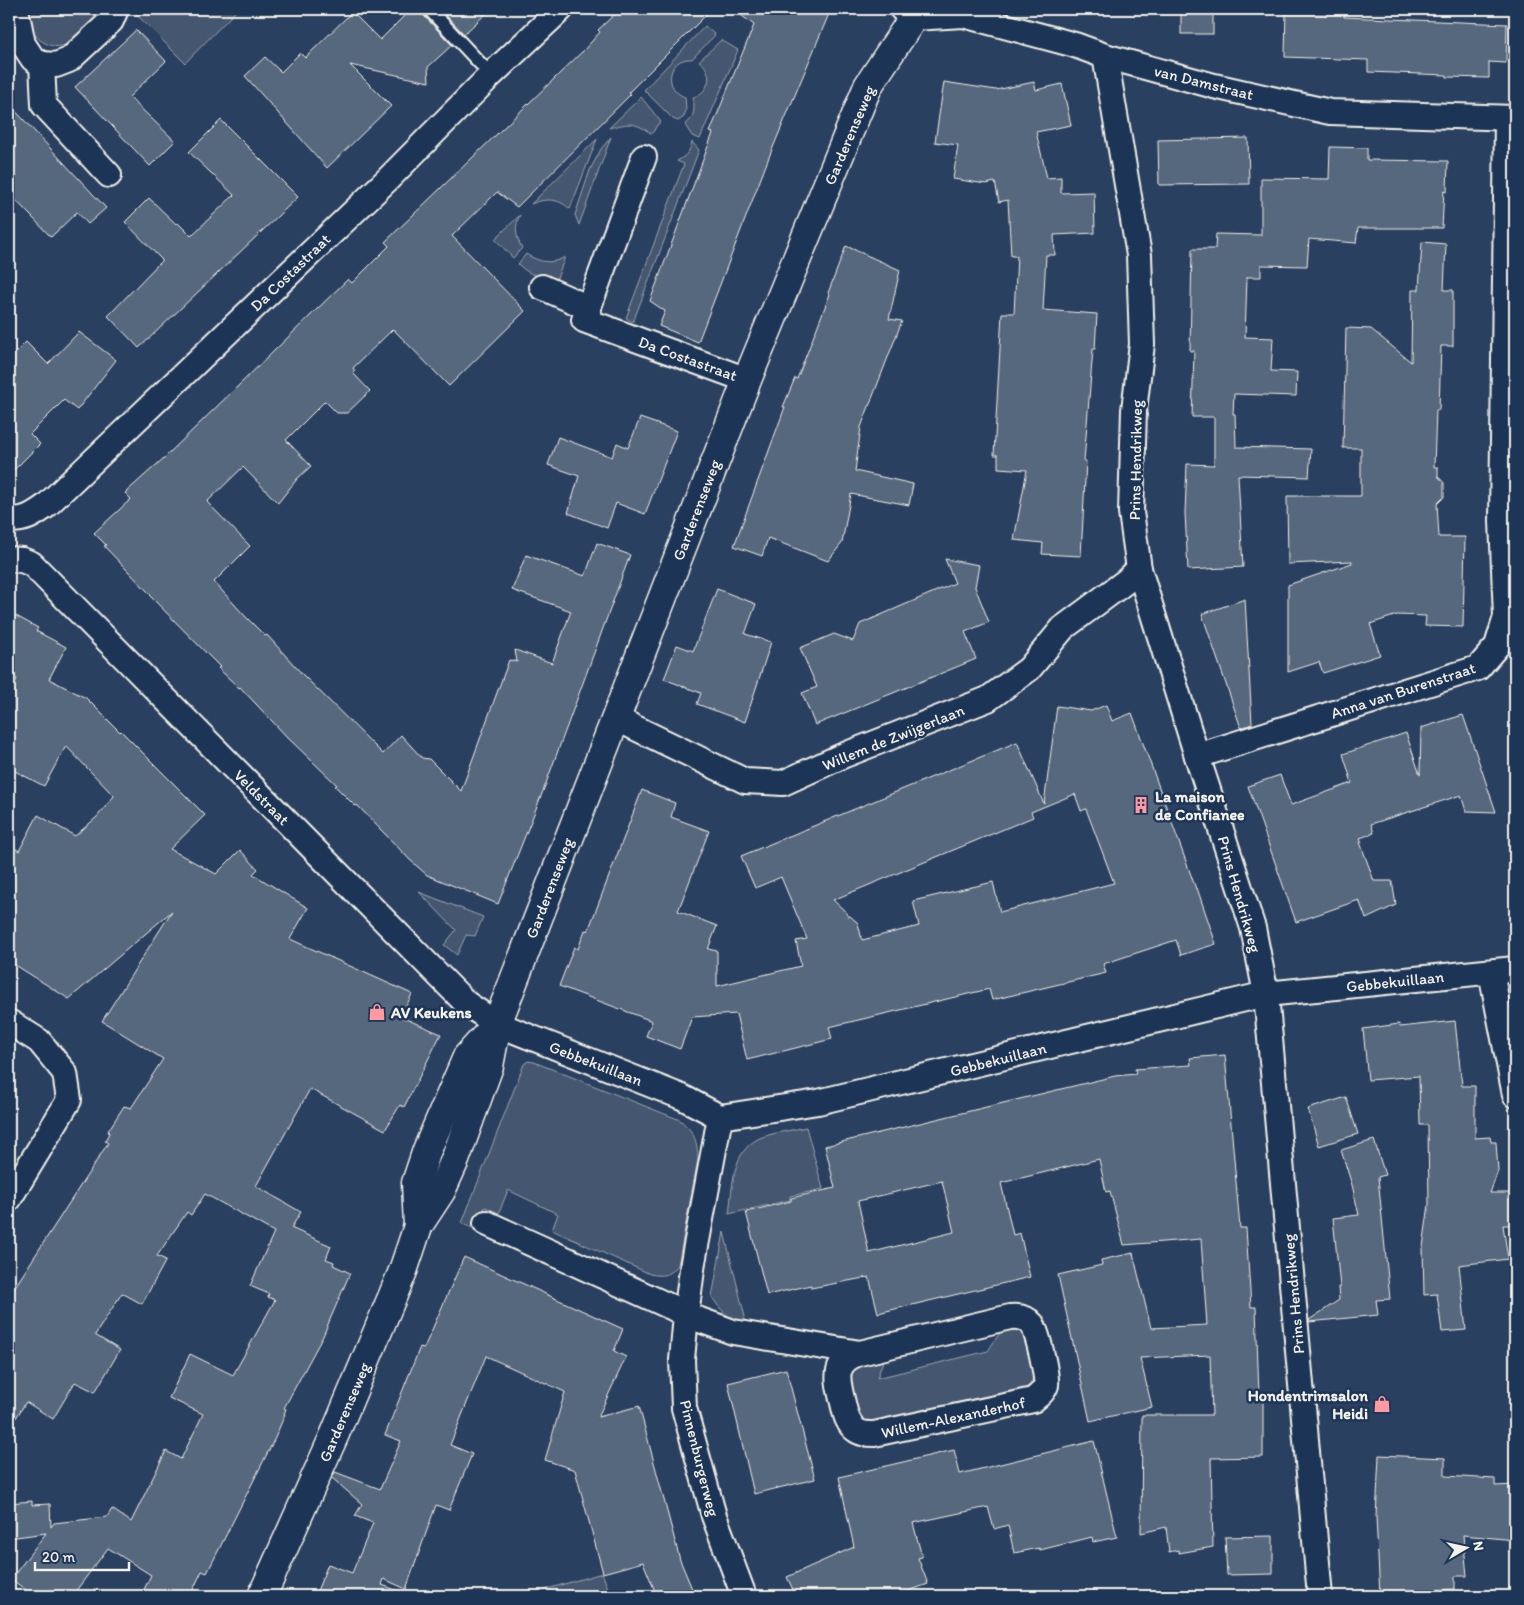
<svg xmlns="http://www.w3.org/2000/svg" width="1524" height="1605" font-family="Itim,sans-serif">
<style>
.green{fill:#445771;stroke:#9ca4ac}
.building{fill:#56677d;stroke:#f4f1e8;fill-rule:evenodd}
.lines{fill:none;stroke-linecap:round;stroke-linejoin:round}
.service-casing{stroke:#f4f1e8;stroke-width:16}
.minor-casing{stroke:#f4f1e8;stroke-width:28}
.secondary-casing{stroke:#f4f1e8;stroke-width:31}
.service{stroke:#1d3557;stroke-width:12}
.minor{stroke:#1d3557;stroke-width:24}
.secondary{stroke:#1d3557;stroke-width:28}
.labels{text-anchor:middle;stroke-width:5;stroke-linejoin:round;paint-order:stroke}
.street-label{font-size:16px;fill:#f4f1e8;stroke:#1d3557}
.poi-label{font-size:16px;font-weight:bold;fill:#f4f1e8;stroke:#1d3557;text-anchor:start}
</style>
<rect width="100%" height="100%" fill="#2a4060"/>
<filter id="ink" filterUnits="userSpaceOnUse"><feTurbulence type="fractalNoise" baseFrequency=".02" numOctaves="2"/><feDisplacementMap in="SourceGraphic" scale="10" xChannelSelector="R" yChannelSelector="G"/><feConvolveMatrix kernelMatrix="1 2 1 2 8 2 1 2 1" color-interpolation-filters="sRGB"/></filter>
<g filter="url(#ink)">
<g class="green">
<path d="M27,9h75c-4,9 -13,16 -20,23 -11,10 -20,19 -35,12 -4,-2 -9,-5 -12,-9 -5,-7 -6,-18 -8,-26z"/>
<polygon points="131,9 235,9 237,10 185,63"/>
<path d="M705,26l10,9 -23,24c-24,-2 -30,30 -7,38l1,13 -2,7 -6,4 -5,-2 -29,-29z"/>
<path d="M721,40l17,10 -38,89 -8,-3 -7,-11c10,-7 10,-17 8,-28 18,-5 21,-26 6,-36z"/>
<path d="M641,97l20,25 -4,3 -5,9c-19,-13 -22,-11 -43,-6z"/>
<polygon points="611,137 579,225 575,215 590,170 601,149"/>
<path d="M597,139l-27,70c-12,-11 -24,-11 -39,-5z"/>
<path d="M692,142l7,8 -66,172 -7,-4 58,-154 -7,-3c9,-5 13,-9 15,-19z"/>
<path d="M520,215c-6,11 -4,23 2,33l-9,10 -18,-19z"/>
<path d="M526,254c13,8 25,11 39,3l-8,21c-16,0 -27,-2 -39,-14z"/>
<polygon points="419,892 483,917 475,936 466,935 457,955 444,945 456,930"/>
<path d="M528,1061l6,1 146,58c15,13 17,20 18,39l-20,106c-7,10 -15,12 -28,9l-98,-44 6,-16 -50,-24 -9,23 -14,-6 -9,23 -14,-7 62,-159z"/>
<path d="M806,1127l17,62 -33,7v4l-61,14c4,-29 2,-67 36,-78 13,-4 28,-6 41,-9z"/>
<path d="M724,1232l21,85 -2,6c-14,-4 -23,-13 -31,-26z"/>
<path d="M1012,1326c6,2 10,4 14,9 5,8 10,40 5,48 -3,5 -8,7 -14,9l-147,31c-4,-1 -7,-2 -10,-6 -9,-10 -15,-45 -1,-54 6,-4 18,-5 26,-7l-8,22 111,-27 15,-23z"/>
<polygon points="602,1573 611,1596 532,1596 547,1589"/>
</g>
<g class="building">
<polygon points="411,9 421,9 423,15 452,45 428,67 429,82 350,65 391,106 327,168 245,76 265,57 281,72 300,53 305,58 352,12 380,40"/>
<polygon points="440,9 491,9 464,34"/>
<polygon points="620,9 712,9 629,92 631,94 517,207 497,192 452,236 525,311 449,386 393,329 353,368 355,371 353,373 370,391 347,413 337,413 325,401 286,440 311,466 297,479 278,503 243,467 207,502 250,546 214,582 245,616 265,636 267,635 303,675 383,754 401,735 422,758 429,759 461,791 509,660 517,662 515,650 552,663 571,611 512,590 526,555 585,576 597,543 630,555 545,786 498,904 427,875 410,860 357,805 355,806 335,786 337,785 287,737 240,687 239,688 218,668 220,667 150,596 151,595 104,546 106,545 94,533 131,499 125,493 164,458 348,279 352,283 389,246 385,242 584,50 600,32 598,30"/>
<polygon points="733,9 831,9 769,157 698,342 659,326 665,311 650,301 713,133 710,132 754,25"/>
<rect x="1181" y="9" width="32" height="25"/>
<polygon points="1286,9 1344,9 1344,17 1507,24 1506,63 1489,62 1489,78 1447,77 1447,75 1368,72 1368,60 1285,57"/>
<polygon points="136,30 166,61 129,97 175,141 150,166 75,87"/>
<polygon points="944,82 996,90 1034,82 1036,90 1062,84 1071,125 1036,132 1047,178 1061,177 1061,193 1094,192 1095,233 1054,235 1055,255 1046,255 1043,310 1097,314 1095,349 1093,349 1084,461 1086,461 1081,556 1042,554 1043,543 1014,540 1027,470 998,468 998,455 994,455 1002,313 1014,313 1017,256 1011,256 1008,200 999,202 995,182 986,184 953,179 958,145 935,142"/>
<polygon points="9,104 106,208 88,224 77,212 51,237 9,193"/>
<polygon points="221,120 298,197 139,348 108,316 162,260 125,222 149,198 176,224 178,223 191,236 234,195 189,152"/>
<polygon points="1248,138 1249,184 1159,185 1158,140"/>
<polygon points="1330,147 1367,148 1367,160 1448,161 1447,192 1444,191 1442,228 1358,228 1356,243 1309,239 1307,266 1261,265 1261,277 1247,277 1245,337 1273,338 1271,371 1297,372 1296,396 1234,394 1233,414 1235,414 1236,447 1311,449 1309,477 1238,475 1243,567 1188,570 1185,513 1187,464 1214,465 1214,417 1192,417 1194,351 1190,351 1192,249 1215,249 1216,234 1261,235 1261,178 1329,179"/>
<polygon points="1422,242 1446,244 1444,290 1453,290 1453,346 1441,346 1439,410 1436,410 1434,467 1438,467 1438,476 1444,483 1444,497 1437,504 1439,537 1465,537 1463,627 1425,626 1426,616 1397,615 1370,624 1380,655 1323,673 1319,662 1288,672 1288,585 1352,563 1352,561 1288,564 1287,496 1361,496 1361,448 1343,448 1346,328 1371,329 1411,362 1412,290 1419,290"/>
<polygon points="846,246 900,270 889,319 902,321 861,427 855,471 913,484 909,505 851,494 842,543 828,561 768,538 762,556 734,546 785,407 783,407 795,378 797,379 830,294 828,293"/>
<polygon points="79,332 116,360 77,410 64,400 30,434 40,444 9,475 9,359 26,342 48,364"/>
<polygon points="640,418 677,431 645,514 616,503 607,528 568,513 579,476 548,465 558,437 612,457 617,443 628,448"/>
<polygon points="945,559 979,565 975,587 989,622 965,632 976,659 815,725 802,693 817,687 800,648 834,634 853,641 860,624 955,583"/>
<polygon points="717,589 756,604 745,634 771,642 745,722 697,704 701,693 664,679 677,645 693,651"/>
<polygon points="1245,599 1252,724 1241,728 1202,614"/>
<polygon points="9,612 38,628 36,631 66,647 49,679 86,698 120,732 121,731 205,815 170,849 216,874 240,850 258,869 253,874 308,908 290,939 412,994 401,1017 441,1034 404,1107 400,1105 385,1130 310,1089 256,1186 301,1212 291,1228 331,1246 326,1259 334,1262 333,1265 350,1273 323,1336 284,1408 286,1409 284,1414 285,1414 275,1438 207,1573 202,1571 190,1596 141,1596 151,1575 108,1548 72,1596 34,1596 11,1579 46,1533 9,1538 9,1503 32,1501 32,1505 50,1504 51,1527 54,1523 107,1517 112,1509 131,1522 166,1451 181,1459 203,1414 169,1398 190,1354 233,1375 275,1300 268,1297 269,1294 250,1286 274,1232 205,1194 191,1215 187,1212 157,1256 166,1260 142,1304 122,1293 95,1335 120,1350 95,1392 75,1382 53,1419 26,1402 9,1429 9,1296 108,1143 105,1141 109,1133 108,1131 124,1106 131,1108 163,1059 102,1021 172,911 69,999 9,961 9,844 19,851 38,815 75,836 97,817 114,796 66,746 44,786 9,768 9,695 17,679 10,675 9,678"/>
<path d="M1106,705l6,16 20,-8 64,176 1,-1 19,56 -35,11 -5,-15 -73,24 3,9 -114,27 -3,-11 -160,38 3,12 -85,21 -11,-46 -44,3 -12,32 -34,-13 6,-15 -93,-35 15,-39 4,2 7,-19 3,1 54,-141 33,13 -4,14 38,14 -31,80 39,15 -9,23 9,2v35l84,-20 -5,-25 11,-2 -26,-62 -26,11 -14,-32 276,-114 27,62 13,-98 34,5zM1075,794l6,17 5,-2 28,74 -114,29 -7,-30 -80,19 6,25 -57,14 -4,-17 -8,-7h-2l-1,-3 -14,-13 200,-83 -2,-5z"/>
<polygon points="1463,715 1496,812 1466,811 1461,795 1371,824 1374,833 1360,838 1362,842 1360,842 1374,881 1392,881 1396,905 1366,919 1359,900 1296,922 1248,786 1280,775 1291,805 1352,783 1343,754 1406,733 1420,775 1421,728"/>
<polygon points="1455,1021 1462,1086 1475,1086 1475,1138 1490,1137 1491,1142 1496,1142 1498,1171 1490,1193 1515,1193 1515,1225 1503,1225 1508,1259 1459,1265 1466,1330 1442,1332 1437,1294 1424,1295 1423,1247 1429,1204 1428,1125 1420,1125 1419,1076 1368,1080 1363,1029 1399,1024 1400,1027"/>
<path d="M1225,1055l15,173h6l5,79h5l3,89h4v61l-52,1 2,89 -34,6 -1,-3 -9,2 -3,-25 -25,6 1,-118h70l-2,-60 -70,3 12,49 -62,14 -32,-146 44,-10 -1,-5 32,-7 18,75 56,-3 -6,-86 -77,6 -14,-54 -4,1 -7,-33 -98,24 12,52 7,-2 10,44 -152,36 -9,-36 -58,11v-3l-44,10 -21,-83 45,-11v-3l44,-10 -10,-42 290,-70 21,-2 -1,-5 56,-4 -1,-7zM942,1181l12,51 -85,21 -11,-52z"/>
<polygon points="1346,1097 1358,1134 1319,1146 1308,1109"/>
<polygon points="1374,1140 1385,1175 1378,1177 1390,1299 1376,1300 1378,1315 1309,1322 1309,1320 1339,1300 1338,1287 1340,1287 1333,1218 1359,1215 1352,1185 1341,1150"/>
<polygon points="464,1257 623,1329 614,1351 626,1357 598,1417 639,1406 680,1560 695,1596 657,1596 643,1562 603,1573 575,1470 545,1460 565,1392 486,1356 450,1445 472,1454 449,1510 436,1505 406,1589 384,1579 382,1585 407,1594 407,1596 315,1596 328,1564 352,1573 373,1523 355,1516 362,1504 332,1478 335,1472 380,1489 401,1441 385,1435 420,1347 424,1348"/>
<polygon points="786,1369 815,1479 754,1494 728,1383"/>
<polygon points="1094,1441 1117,1537 1093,1542 1092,1537 1040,1550 1039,1548 1014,1553 1008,1525 994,1529 988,1507 913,1523 922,1557 918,1558 928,1584 895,1596 796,1596 787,1577 854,1547 839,1477 954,1450 960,1474"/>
<polygon points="1379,1455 1445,1458 1445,1476 1495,1479 1495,1486 1515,1485 1515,1540 1463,1535 1467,1576 1455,1576 1455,1589 1415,1591 1415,1596 1380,1596 1376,1517"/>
<polygon points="1273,1536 1273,1574 1227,1575 1225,1537"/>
</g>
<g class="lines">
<g class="service-casing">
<polyline id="service" points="429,9 491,75"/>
</g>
<g class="minor-casing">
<g id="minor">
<polyline points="16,9 23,44 33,59 42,64 56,65 69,60 111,21 116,9"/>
<polyline points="902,9 914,18 963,15 1075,45 1105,56 1214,86 1330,112 1515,118"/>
<polyline points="1105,56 1139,255 1142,344 1134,410 1131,512 1139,569 1197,756 1253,928 1266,994 1320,1596"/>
<polyline points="42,64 44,105 109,175"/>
<polyline points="644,157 584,320 747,380"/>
<polyline points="542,287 589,308"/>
<path d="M9,520c17,0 23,-4 37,-14l341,-326 104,-105 70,-66"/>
<polyline points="9,559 22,560 32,564 467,1004 497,1024 682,1097 720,1117 818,1102 1266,994 1515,969"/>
<polyline points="615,718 745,781 783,783 842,756 988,699 1029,669 1063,628 1125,582 1139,569"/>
<polyline points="1197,756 1478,668 1497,646 1506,617 1502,521 1507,118"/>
<polyline points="1491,972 1515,1095"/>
<polyline points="9,1022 39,1041 65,1073 69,1100 9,1199"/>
<polyline points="720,1117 693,1262 686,1315 682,1360 684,1408 714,1516 744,1596"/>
<path d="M486,1223l185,84 15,8 47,17 127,21 150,-36c8,-1 16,0 22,7 5,6 16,53 14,61 -2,7 -8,11 -13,15l-159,34c-6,0 -13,0 -18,-4 -9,-6 -11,-18 -13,-27 -6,-24 -11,-41 17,-50"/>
</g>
</g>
<g class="secondary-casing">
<g id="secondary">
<polyline points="418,1226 416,1183 427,1150 467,1057 497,1024"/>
<polyline points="262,1596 334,1436 403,1271 418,1226 441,1191 455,1160 489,1066 497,1024 747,380 868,86 919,9"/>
</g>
</g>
<use href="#service" class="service"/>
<use href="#minor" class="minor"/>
<use href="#secondary" class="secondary"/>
</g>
</g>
<defs>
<g id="building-bare" transform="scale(1.35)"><path d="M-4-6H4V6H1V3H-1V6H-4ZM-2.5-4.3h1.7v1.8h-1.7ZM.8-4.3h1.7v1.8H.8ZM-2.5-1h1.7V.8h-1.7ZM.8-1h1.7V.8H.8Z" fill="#ff9aa2" stroke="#1d3557" stroke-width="2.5" paint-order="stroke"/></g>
<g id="shop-bare" transform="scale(1.35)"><path d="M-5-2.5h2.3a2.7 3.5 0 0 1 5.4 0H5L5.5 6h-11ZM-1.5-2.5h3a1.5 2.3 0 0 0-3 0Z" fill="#ff9aa2" stroke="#1d3557" stroke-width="2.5" paint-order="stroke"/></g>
</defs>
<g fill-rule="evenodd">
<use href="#building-bare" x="1141" y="805"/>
<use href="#shop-bare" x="377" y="1012"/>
<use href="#shop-bare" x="1382" y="1404"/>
</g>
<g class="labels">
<g class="street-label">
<text transform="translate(1204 82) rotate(14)" y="6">van Damstraat</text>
<text transform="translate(849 135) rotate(-67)" y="6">Garderenseweg</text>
<text transform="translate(290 272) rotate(-44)" y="6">Da Costastraat</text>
<text transform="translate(688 358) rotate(20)" y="6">Da Costastraat</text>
<text transform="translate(1135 460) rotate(-89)" y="6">Prins Hendrikweg</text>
<text transform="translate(696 510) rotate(-69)" y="6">Garderenseweg</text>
<text transform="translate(1403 690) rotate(-18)" y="6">Anna van Burenstraat</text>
<text transform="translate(893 737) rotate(-22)" y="6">Willem de Zwijgerlaan</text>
<text transform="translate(262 797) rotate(45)" y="6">Veldstraat</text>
<text transform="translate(549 888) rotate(-69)" y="6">Garderenseweg</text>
<text transform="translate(1240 894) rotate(74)" y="6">Prins Hendrikweg</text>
<text transform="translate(1395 981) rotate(-6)" y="6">Gebbekuillaan</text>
<text transform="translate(998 1059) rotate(-14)" y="6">Gebbekuillaan</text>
<text transform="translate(596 1063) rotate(21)" y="6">Gebbekuillaan</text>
<text transform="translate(1293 1294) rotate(-95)" y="6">Prins Hendrikweg</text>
<text transform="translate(344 1412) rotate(-67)" y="6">Garderenseweg</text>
<text transform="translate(953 1417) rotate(-12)" y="6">Willem-Alexanderhof</text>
<text transform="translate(700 1458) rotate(76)" y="6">Pinnenburgerweg</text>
</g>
<g class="poi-label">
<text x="1155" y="802">La maison<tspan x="1155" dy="18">de Confianee</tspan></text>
<text x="391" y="1018">AV Keukens</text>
<text x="1368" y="1401" text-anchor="end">Hondentrimsalon<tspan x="1368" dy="18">Heidi</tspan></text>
</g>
</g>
<rect width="1524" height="1605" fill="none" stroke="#1d3557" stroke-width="30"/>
<rect x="15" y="15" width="1494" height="1575" fill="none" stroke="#f4f1e8" stroke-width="2" filter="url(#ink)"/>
<g transform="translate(1466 1548) rotate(81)" stroke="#1d3557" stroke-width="4" paint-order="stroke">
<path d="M0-4L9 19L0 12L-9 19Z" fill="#f4f1e8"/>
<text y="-8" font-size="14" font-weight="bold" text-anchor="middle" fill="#f4f1e8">N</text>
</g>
<path d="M35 1562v8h94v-8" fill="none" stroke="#f4f1e8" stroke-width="2.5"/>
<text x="42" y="1562" font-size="15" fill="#f4f1e8" stroke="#1d3557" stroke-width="4" paint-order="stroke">20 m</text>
</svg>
